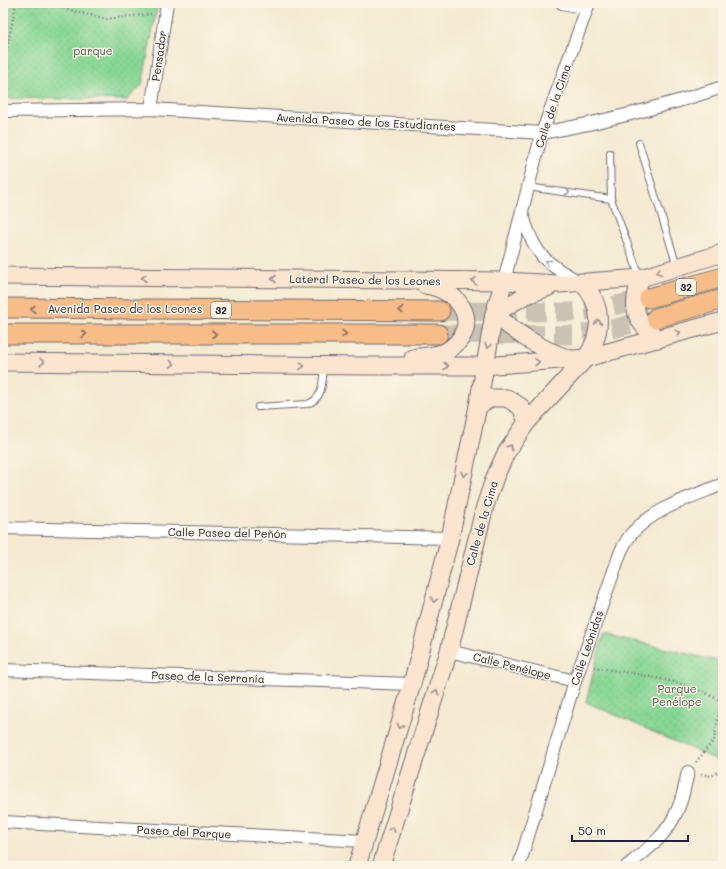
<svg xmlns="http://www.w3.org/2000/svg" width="726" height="869" font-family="Mali,sans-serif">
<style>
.grass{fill:url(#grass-dots);stroke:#557c68}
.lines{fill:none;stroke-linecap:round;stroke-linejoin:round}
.primary-tunnel{stroke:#cac2b3;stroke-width:19;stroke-dasharray:19 10;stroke-linecap:butt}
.lane-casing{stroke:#6c6870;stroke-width:8}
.street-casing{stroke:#6c6870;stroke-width:14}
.secondary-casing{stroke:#6c6870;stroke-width:19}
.primary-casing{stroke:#6c6870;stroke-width:21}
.path{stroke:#6c6870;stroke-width:2.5;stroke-dasharray:1 3;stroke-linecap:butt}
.lane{stroke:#fff;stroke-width:6}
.street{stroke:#fff;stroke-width:12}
.secondary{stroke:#fce5cf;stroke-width:17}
.primary{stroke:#f7bd88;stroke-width:19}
.oneway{stroke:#9c9ca7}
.oneway2{stroke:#9a8d8c}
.oneway3{stroke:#8c7062}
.labels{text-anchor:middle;stroke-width:3;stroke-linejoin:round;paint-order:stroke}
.shield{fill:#fcf5e5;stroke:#63616e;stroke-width:1}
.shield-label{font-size:10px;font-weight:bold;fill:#22223b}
.park-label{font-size:11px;fill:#415856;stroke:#fcf5e5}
.street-label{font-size:11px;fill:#22223b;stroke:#fcf5e5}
</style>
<defs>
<pattern id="grass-dots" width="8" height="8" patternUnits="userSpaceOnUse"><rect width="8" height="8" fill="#88d796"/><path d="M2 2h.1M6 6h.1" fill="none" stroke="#75b882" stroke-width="1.8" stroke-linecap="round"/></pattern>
</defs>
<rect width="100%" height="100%" fill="#fcf5e5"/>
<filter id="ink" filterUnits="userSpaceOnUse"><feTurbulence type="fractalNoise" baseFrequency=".025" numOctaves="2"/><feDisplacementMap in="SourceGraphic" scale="8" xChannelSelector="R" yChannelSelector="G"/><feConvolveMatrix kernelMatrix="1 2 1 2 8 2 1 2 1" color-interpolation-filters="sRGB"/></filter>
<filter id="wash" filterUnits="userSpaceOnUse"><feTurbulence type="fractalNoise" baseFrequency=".012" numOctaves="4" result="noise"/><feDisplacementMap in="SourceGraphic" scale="16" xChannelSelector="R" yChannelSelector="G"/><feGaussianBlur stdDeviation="0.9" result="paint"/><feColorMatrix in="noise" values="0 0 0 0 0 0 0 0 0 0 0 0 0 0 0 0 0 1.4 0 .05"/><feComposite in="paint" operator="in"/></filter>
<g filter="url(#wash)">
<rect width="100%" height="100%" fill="#f4ead1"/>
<g class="grass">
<polygon points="3,3 158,3 142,85 127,100 3,98"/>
<polygon points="603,634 723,662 723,771 719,761 586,702"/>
</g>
</g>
<g filter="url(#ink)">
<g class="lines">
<g class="primary-tunnel">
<polyline points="440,311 572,312 593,310 649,298"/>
<polyline points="438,334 574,335 616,328 656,318"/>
</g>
<g class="lane-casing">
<g id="lane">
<polyline points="639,143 677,266"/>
<polyline points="610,153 611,199"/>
<polyline points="528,187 611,199 640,277"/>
<path d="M258,407l49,-3c17,-5 15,-22 17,-37"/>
</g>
</g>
<g class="street-casing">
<g id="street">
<polyline points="562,3 587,8"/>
<polyline points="151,109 167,3"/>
<path d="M3,111l148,-2 391,24c62,-11 121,-26 181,-46"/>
<path d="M522,212c11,40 21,51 58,70"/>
<polyline points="504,281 542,133 589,3"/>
<polyline points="3,528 450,538"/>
<polyline points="449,651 575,681"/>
<polyline points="3,670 412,684"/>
<polyline points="3,822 365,841"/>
<path d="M519,866l56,-185 46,-130c3,-6 7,-13 11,-18 24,-26 60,-36 91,-49"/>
<path d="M627,866c20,-16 40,-31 50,-55 6,-12 8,-27 11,-39"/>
</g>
</g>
<g class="secondary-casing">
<g id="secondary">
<polyline points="3,276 504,281 559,284 641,278 723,253"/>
<path d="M641,278c-10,28 -8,44 18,61"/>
<path d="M549,287l-25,9 -30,18c23,19 45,35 74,44"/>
<path d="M413,358c10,-2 25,-2 34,-7 36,-23 16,-61 -22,-66"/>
<polyline points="3,362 368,366 484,366 586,358 723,321"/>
<polyline points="478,406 491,398 507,398 521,407 527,422"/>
<polyline points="357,866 412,684 450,538 478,406 494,314 504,281"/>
<path d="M381,866l68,-215 36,-145 10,-29 11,-24 21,-31 59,-64c17,-25 18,-54 -5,-76"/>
</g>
</g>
<g class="primary-casing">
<g id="primary">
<polyline points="649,298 723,277"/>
<polyline points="3,308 440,311"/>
<polyline points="656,318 723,299"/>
<polyline points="3,334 438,334"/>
</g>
</g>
<g class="path">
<polyline points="53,3 68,10 107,19 152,14"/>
<polyline points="3,67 16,3"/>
<path d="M594,667c38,7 98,13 129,36"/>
<polyline points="696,762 714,740 723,690"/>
<polyline points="701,774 711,776 723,770"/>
</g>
<use href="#lane" class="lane"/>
<use href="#street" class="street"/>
<use href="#secondary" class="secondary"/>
<use href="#primary" class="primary"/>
</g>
<defs><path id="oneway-chevron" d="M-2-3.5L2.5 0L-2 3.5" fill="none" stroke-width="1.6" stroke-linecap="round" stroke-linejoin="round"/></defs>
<g class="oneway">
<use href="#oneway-chevron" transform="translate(567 192) rotate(8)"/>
<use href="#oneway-chevron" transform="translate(548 262) rotate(-141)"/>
</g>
<g class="oneway2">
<use href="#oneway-chevron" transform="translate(659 272) rotate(163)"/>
<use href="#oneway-chevron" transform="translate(144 278) rotate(-180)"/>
<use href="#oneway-chevron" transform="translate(274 279) rotate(-180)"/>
<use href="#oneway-chevron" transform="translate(474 281) rotate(-179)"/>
<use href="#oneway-chevron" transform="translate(598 322) rotate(-89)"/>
<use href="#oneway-chevron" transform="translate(678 333) rotate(-16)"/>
<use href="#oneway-chevron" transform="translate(488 346) rotate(101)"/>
<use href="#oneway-chevron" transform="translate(42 362) rotate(1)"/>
<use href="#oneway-chevron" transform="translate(537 362) rotate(-4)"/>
<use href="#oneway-chevron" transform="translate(172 364) rotate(1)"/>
<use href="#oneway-chevron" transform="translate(302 366) rotate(1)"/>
<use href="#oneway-chevron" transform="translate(446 366)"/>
<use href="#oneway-chevron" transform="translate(510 447) rotate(-57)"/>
<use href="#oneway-chevron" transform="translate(464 474) rotate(102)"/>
<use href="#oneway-chevron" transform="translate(434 600) rotate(105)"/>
<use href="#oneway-chevron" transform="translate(436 692) rotate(-72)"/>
<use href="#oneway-chevron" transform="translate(400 726) rotate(107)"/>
<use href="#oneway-chevron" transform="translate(392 829) rotate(-72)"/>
</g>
<g class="oneway3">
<use href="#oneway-chevron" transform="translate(33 309) rotate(-180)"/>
<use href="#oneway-chevron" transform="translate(401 310) rotate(-180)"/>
<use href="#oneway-chevron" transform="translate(84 334)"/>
<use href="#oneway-chevron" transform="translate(214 334)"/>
<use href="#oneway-chevron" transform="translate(344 334)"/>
</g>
</g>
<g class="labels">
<g class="shield">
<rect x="676" y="279" width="20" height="16" rx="3"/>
<rect x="211" y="302" width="20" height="16" rx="3"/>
</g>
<g class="shield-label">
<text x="686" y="291">32</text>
<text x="221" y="314">32</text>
</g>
<g class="park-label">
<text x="93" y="55">parque</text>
<text x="677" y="693">Parque<tspan x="677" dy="13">Penélope</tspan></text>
</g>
<g class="street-label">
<text transform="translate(159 56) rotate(-82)" y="4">Pensador</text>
<text transform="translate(553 106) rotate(-71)" y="4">Calle de la Cima</text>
<text transform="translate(366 122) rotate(3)" y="4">Avenida Paseo de los Estudiantes</text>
<text transform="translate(365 280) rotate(1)" y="4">Lateral Paseo de los Leones</text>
<text x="125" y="313">Avenida Paseo de los Leones</text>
<text transform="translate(482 523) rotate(-74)" y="4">Calle de la Cima</text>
<text transform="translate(227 533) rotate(1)" y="4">Calle Paseo del Peñón</text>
<text transform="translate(587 648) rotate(-71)" y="4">Calle Leónidas</text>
<text transform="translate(512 666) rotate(14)" y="4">Calle Penélope</text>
<text transform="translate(208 677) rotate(2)" y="4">Paseo de la Serranía</text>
<text transform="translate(184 832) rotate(3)" y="4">Paseo del Parque</text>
</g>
</g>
<rect width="726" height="869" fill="none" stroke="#fcf5e5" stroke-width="16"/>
<path d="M572 835v6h116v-6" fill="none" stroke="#22223b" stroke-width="2"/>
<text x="578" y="835" font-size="12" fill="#22223b" stroke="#fcf5e5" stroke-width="3" paint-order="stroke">50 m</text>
</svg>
